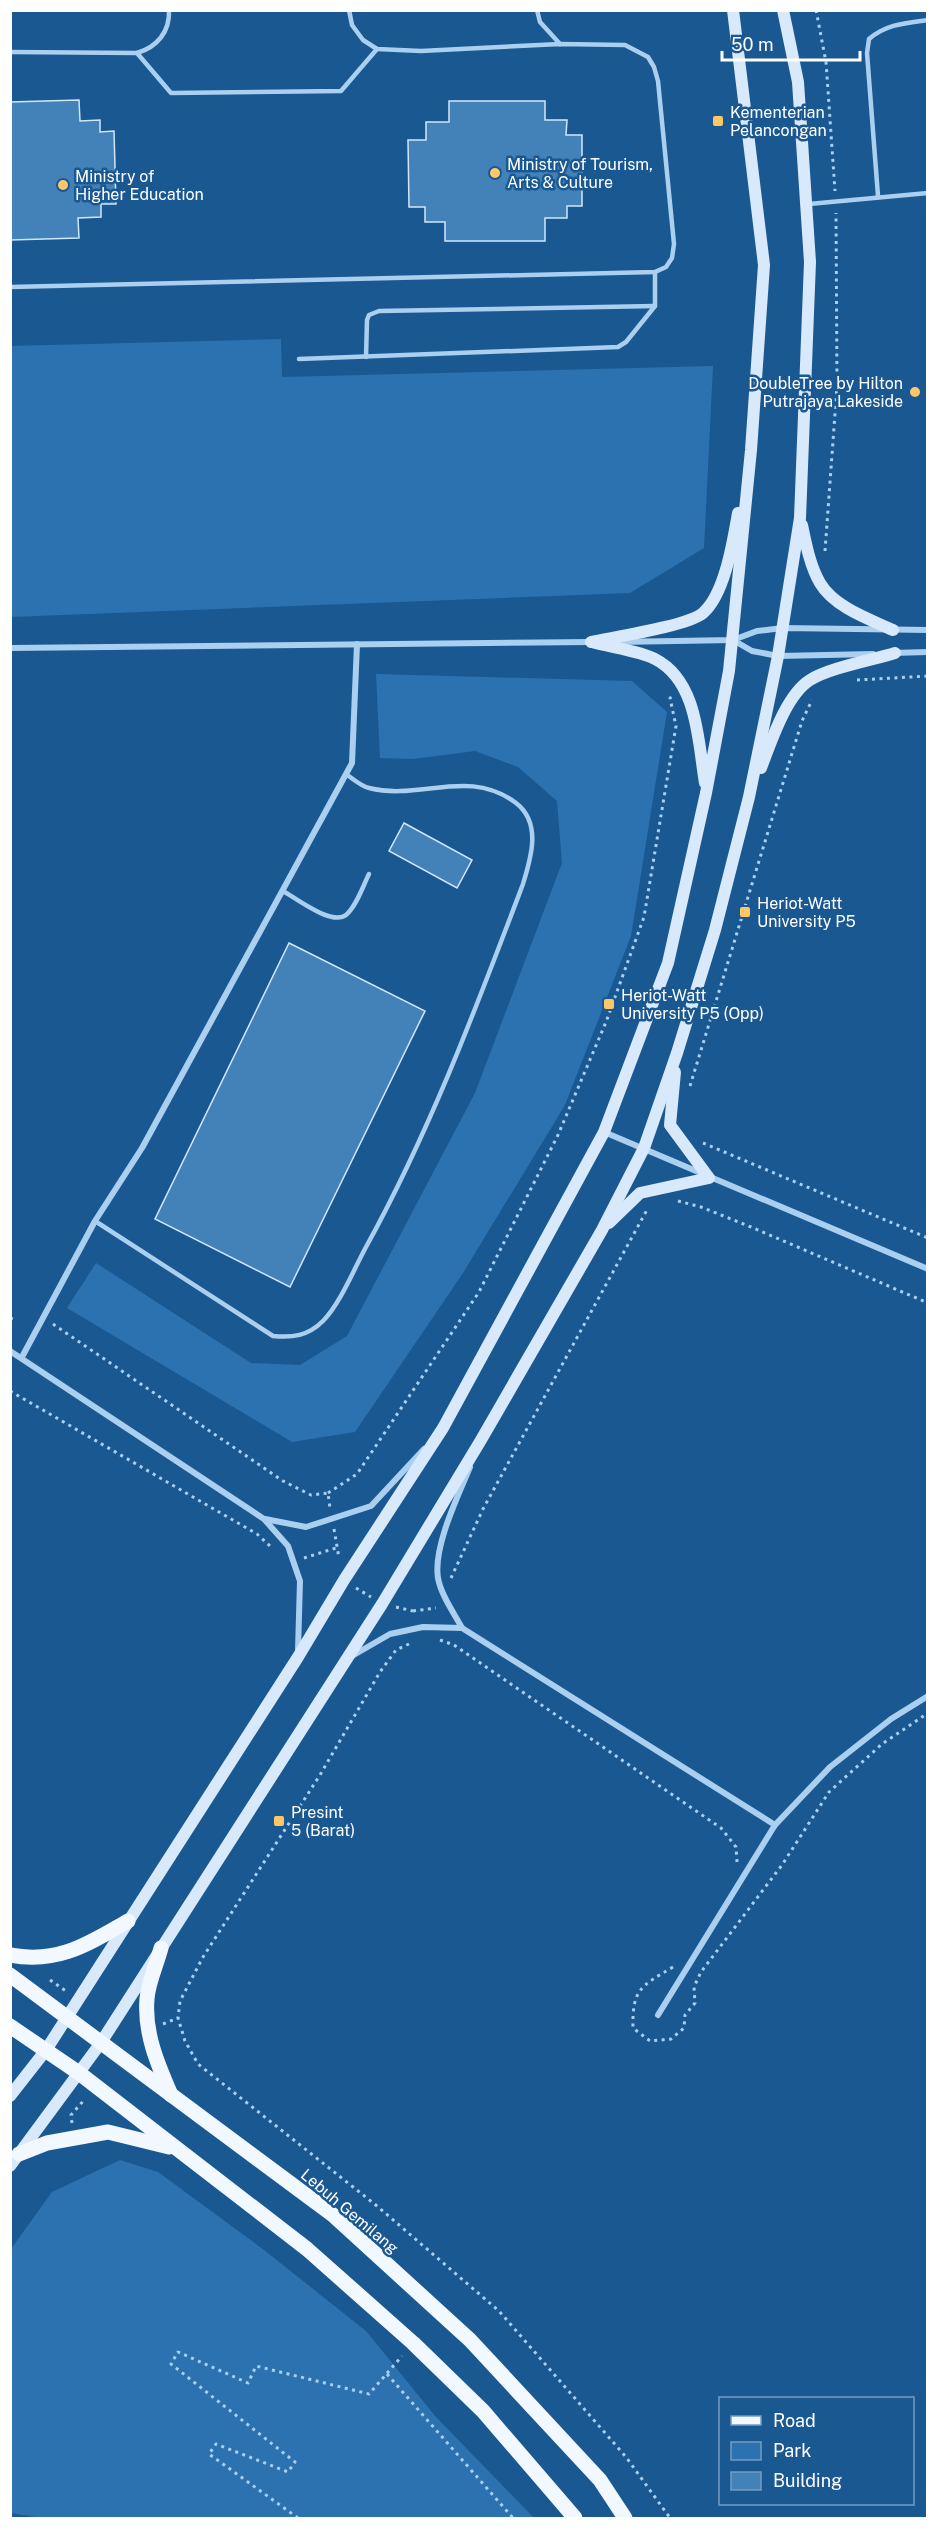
<svg xmlns="http://www.w3.org/2000/svg" width="938" height="2529" font-family="'Public Sans',sans-serif">
<style>
.green{fill:#2d72b0}
.building{fill:#4381b9;stroke:#d0e7fb;stroke-width:1.5}
.lines{fill:none;stroke-linecap:round;stroke-linejoin:round}
.path{stroke:#aacfef;stroke-width:3;stroke-dasharray:3 4.5;stroke-linecap:butt}
.lane{stroke:#aacfef;stroke-width:4.5}
.street{stroke:#aacfef;stroke-width:6}
.secondary{stroke:#d7e9fa;stroke-width:12}
.primary{stroke:#f2f8ff;stroke-width:15}
.poi-dot{fill:#ffc768;stroke:#1a5892;stroke-width:2}
.labels{text-anchor:middle;stroke-width:5;stroke-linejoin:round;paint-order:stroke}
.poi-label{font-size:16px;fill:#fff;stroke:#1a5892;text-anchor:start}
.street-label{font-size:16px;fill:#fff;stroke:#1a5892}
</style>
<rect width="100%" height="100%" fill="#1a5892"/>
<g class="green">
<polygon points="281,339 282,377 713,366 704,548 630,593 11,617 11,346"/>
<polygon points="376,674 632,681 667,712 631,936 565,1105 463,1273 355,1432 292,1442 67,1308 96,1263 251,1363 300,1365 347,1336 475,1093 562,863 557,801 518,767 475,751 413,759 380,758"/>
<polygon points="120,2160 158,2172 264,2250 366,2331 436,2417 534,2518 41,2518 11,2513 11,2249 52,2192"/>
</g>
<g class="building">
<polygon points="79,100 80,121 100,120 100,132 114,131 116,204 101,204 101,217 78,218 79,238 10,240 10,102"/>
<polygon points="449,101 545,101 545,120 567,120 566,135 582,135 582,206 567,206 567,218 545,218 545,241 445,241 445,222 425,222 425,207 409,207 408,140 426,140 426,122 449,122"/>
<polygon points="404,823 472,860 457,888 389,851"/>
<polygon points="289,943 425,1011 290,1287 155,1219"/>
</g>
<g class="lines">
<g class="path">
<polyline points="816,10 826,62 835,191"/>
<polyline points="825,551 837,386 836,213"/>
<polyline points="857,680 928,676"/>
<polyline points="690,1086 802,721 812,700"/>
<polyline points="703,1143 928,1238"/>
<polyline points="678,1201 701,1207 751,1227 928,1303"/>
<polyline points="10,1318 13,1319"/>
<polyline points="53,1324 283,1481 311,1495 328,1493 330,1508"/>
<polyline points="10,1391 257,1534 270,1546"/>
<polyline points="328,1493 357,1474 479,1292 558,1135 606,1022 644,917 676,726 670,698 672,697"/>
<polyline points="334,1529 339,1558"/>
<polyline points="304,1558 336,1548"/>
<polyline points="451,1578 483,1509 648,1208"/>
<polyline points="356,1588 371,1597"/>
<polyline points="396,1607 413,1611"/>
<polyline points="413,1611 436,1608"/>
<polyline points="440,1640 454,1645 721,1828 736,1847 737,1862"/>
<polyline points="409,1644 396,1650 380,1672 320,1775 203,1957 180,2001 178,2018 185,2041 198,2064 377,2206 499,2311 626,2457 670,2518"/>
<path d="M673,1967c-32,19 -41,22 -40,61l17,13 21,-2 13,-11 1,-13 10,-12 -1,-16 7,-15 81,-107 47,-73 53,-48 46,-31"/>
<polyline points="50,1980 66,1991"/>
<polyline points="163,2024 178,2018"/>
<polyline points="72,2123 71,2115 85,2099"/>
<polyline points="387,2374 513,2518"/>
<polyline points="298,2518 209,2454 216,2444 288,2472 295,2462 171,2364 178,2352 248,2383 256,2366 369,2394 402,2356"/>
</g>
<g class="lane">
<polyline points="537,10 540,22 560,44"/>
<path d="M10,52l127,1c20,-6 33,-21 32,-43"/>
<polyline points="137,53 171,93 341,91 377,49"/>
<path d="M878,196l-11,-143 2,-14c17,-15 37,-16 59,-19"/>
<polyline points="809,204 928,193"/>
<polyline points="10,287 655,272 666,267 672,258 674,244 658,81 654,67 648,57 625,45 560,44 421,51 377,49 363,40 352,25 349,10"/>
<polyline points="366,357 367,320 369,315 379,311 655,306"/>
<polyline points="299,359 618,347 626,342 655,306 655,272"/>
<path d="M283,891c14,8 49,35 63,24 10,-8 17,-29 23,-41"/>
<path d="M95,1221l178,115c19,2 35,0 50,-15 17,-17 31,-52 43,-74 64,-116 110,-239 157,-363 8,-26 19,-61 -7,-81 -48,-36 -95,-2 -147,-15 -8,-2 -16,-9 -23,-14"/>
</g>
<g class="street">
<polyline points="733,640 752,651 778,656 873,654"/>
<polyline points="617,642 733,640 757,631 783,628 928,630"/>
<polyline points="10,648 592,642"/>
<polyline points="892,653 928,652"/>
<polyline points="604,1132 928,1269"/>
<polyline points="10,1351 264,1519 288,1546 300,1581 298,1650"/>
<polyline points="22,1357 95,1221 142,1148 352,763 357,644"/>
<path d="M470,1467c-12,29 -37,80 -32,111 3,17 16,35 24,50l313,197"/>
<polyline points="265,1519 306,1527 371,1506 424,1449"/>
<polyline points="352,1656 390,1634 423,1627 462,1628"/>
<polyline points="658,2015 775,1825 830,1767 891,1719 928,1696"/>
</g>
<g class="secondary">
<path d="M802,525c4,19 8,41 18,58 14,24 49,36 73,47"/>
<path d="M591,642c23,-5 97,-16 112,-29 22,-19 30,-72 35,-100"/>
<path d="M592,642c17,5 49,9 63,17 43,22 43,83 50,124"/>
<path d="M761,768c10,-26 25,-73 49,-88 19,-12 62,-20 85,-27"/>
<polyline points="609,1223 640,1193 709,1178 670,1125 675,1072"/>
<polyline points="10,2096 46,2050 298,1657 344,1580 443,1428 604,1132 668,963 706,793 729,671 751,450 764,265 733,10"/>
<polyline points="10,2166 100,2044 382,1604 481,1440 602,1230 644,1148 677,1053 715,930 749,797 778,656 800,518 810,262 798,82 783,10"/>
</g>
<g class="primary">
<path d="M161,1948c-4,16 -13,34 -14,51 -3,34 11,66 24,96"/>
<path d="M10,1955c49,9 78,-11 118,-34"/>
<polyline points="10,1975 333,2215 470,2340 600,2480 625,2518"/>
<polyline points="10,2026 79,2073 307,2249 413,2343 483,2411 575,2518"/>
<polyline points="19,2154 47,2143 108,2132 169,2147"/>
</g>
</g>
<g class="poi-dot">
<rect x="712" y="115" width="12" height="12" rx="3"/>
<circle cx="495" cy="173" r="6"/>
<circle cx="63" cy="185" r="6"/>
<circle cx="915" cy="392" r="6"/>
<rect x="739" y="906" width="12" height="12" rx="3"/>
<rect x="603" y="998" width="12" height="12" rx="3"/>
<rect x="273" y="1815" width="12" height="12" rx="3"/>
</g>
<g class="labels">
<g class="poi-label">
<text x="730" y="118">Kementerian<tspan x="730" dy="18">Pelancongan</tspan></text>
<text x="507" y="170">Ministry of Tourism,<tspan x="507" dy="18">Arts &amp; Culture</tspan></text>
<text x="75" y="182">Ministry of<tspan x="75" dy="18">Higher Education</tspan></text>
<text x="903" y="389" text-anchor="end">DoubleTree by Hilton<tspan x="903" dy="18">Putrajaya Lakeside</tspan></text>
<text x="757" y="909">Heriot-Watt<tspan x="757" dy="18">University P5</tspan></text>
<text x="621" y="1001">Heriot-Watt<tspan x="621" dy="18">University P5 (Opp)</tspan></text>
<text x="291" y="1818">Presint<tspan x="291" dy="18">5 (Barat)</tspan></text>
</g>
<g class="street-label">
<text transform="translate(350 2211) rotate(40)" y="6">Lebuh Gemilang</text>
</g>
</g>
<rect width="938" height="2529" fill="none" stroke="#ffffff" stroke-width="24"/>
<rect x="719" y="2397" width="195" height="108" fill="#1a5892" stroke="#769bbe" stroke-width="1.5"/>
<rect x="731" y="2416" width="30" height="9" fill="#f2f8ff" stroke="#769bbe" stroke-width="1.5"/>
<text x="773" y="2427" font-size="18" fill="#ffffff">Road</text>
<rect x="731" y="2442" width="30" height="18" fill="#2d72b0" stroke="#769bbe" stroke-width="1.5"/>
<text x="773" y="2457" font-size="18" fill="#ffffff">Park</text>
<rect x="731" y="2472" width="30" height="18" fill="#4381b9" stroke="#769bbe" stroke-width="1.5"/>
<text x="773" y="2487" font-size="18" fill="#ffffff">Building</text>
<path d="M722 51v9h138v-9" fill="none" stroke="#ffffff" stroke-width="3"/>
<text x="731" y="51" font-size="18" fill="#ffffff" stroke="#1a5892" stroke-width="4.5" paint-order="stroke">50 m</text>
</svg>
